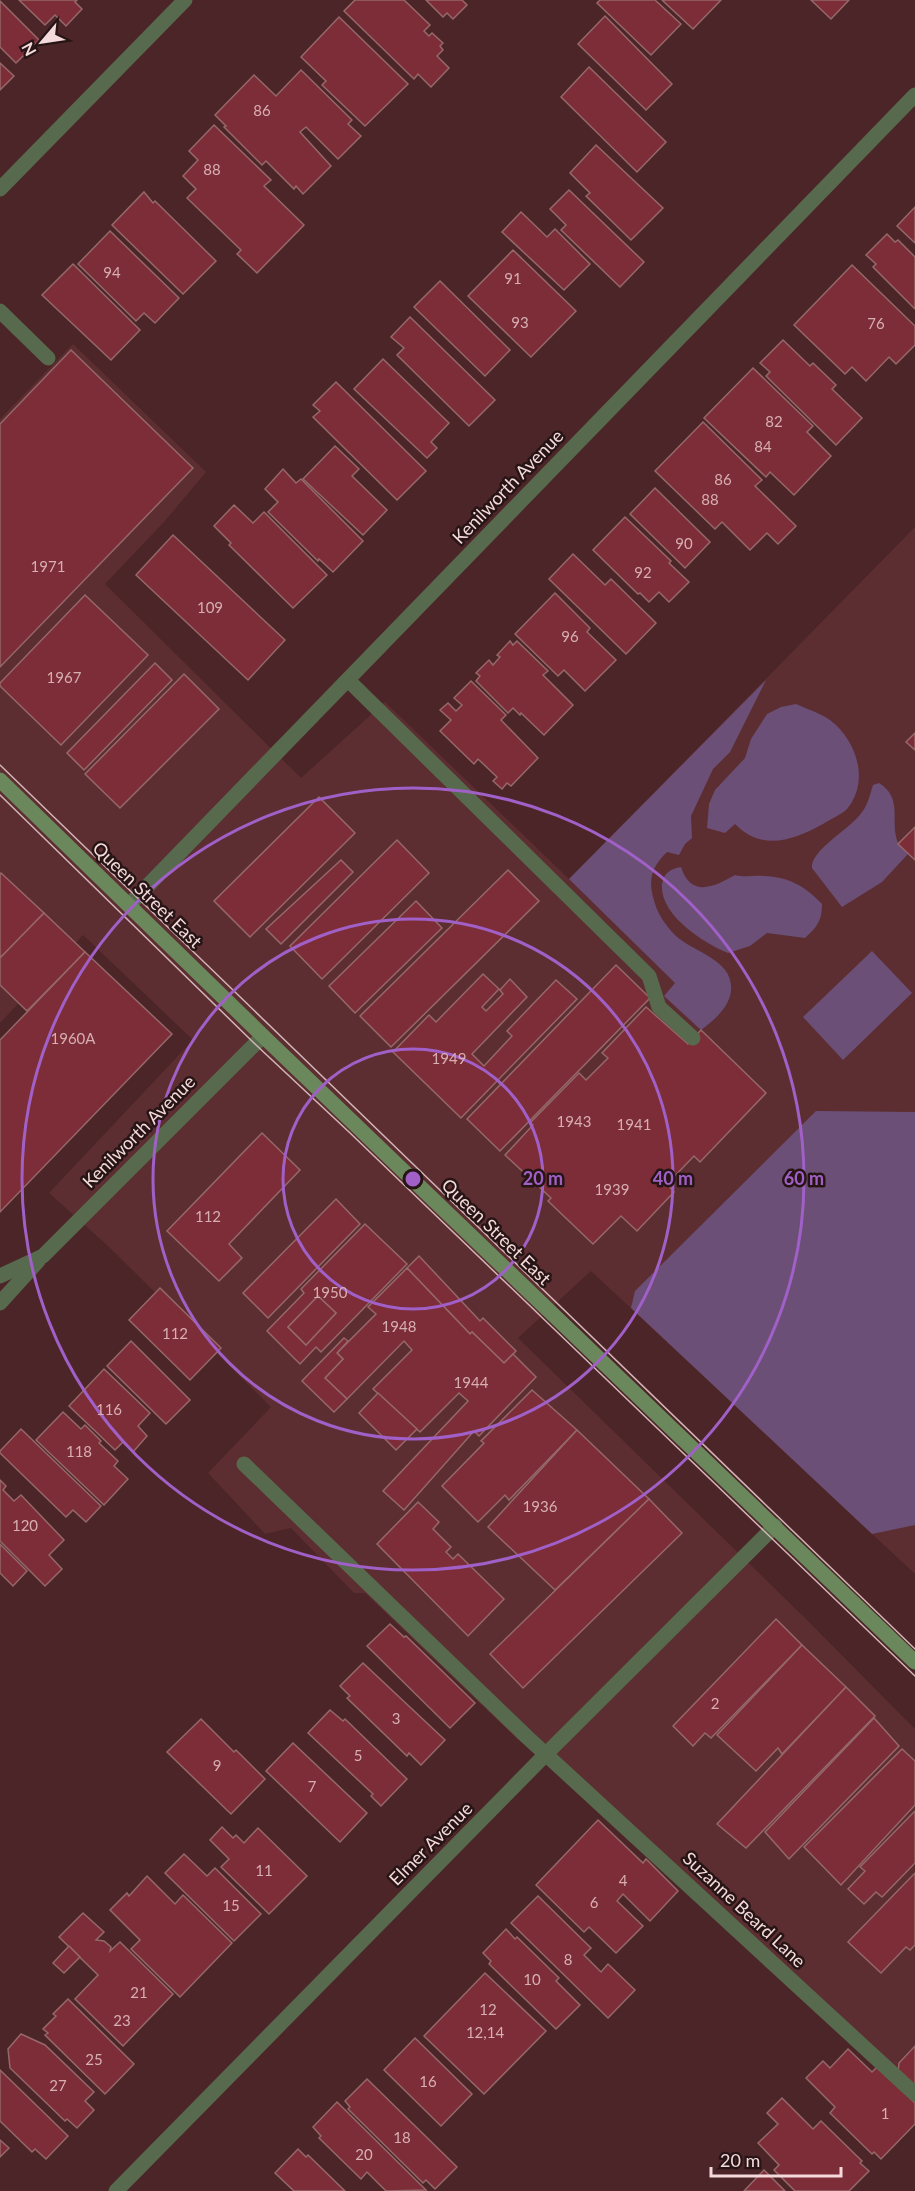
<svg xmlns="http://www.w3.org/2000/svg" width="915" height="2191" font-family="Lato,sans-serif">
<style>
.built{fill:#5c2e31}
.green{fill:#6b4f77}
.building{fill:#7d2d37;stroke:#95686a;stroke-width:1.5;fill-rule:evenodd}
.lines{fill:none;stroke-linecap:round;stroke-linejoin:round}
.service{stroke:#576a4d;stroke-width:15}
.minor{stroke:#576a4d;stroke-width:15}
.secondary{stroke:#6a885b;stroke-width:15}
.tram{stroke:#d3b5b7;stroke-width:1.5}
.ring{fill:none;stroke:#a060c7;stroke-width:3}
.labels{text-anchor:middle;stroke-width:5;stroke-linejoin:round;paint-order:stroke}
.number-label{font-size:15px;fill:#d7afb2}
.street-label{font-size:18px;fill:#f5dadb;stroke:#271516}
.centre{fill:#a060c7;stroke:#271516;stroke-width:3}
.ring-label{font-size:18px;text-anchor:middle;font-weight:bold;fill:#a060c7;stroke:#271516;stroke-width:5;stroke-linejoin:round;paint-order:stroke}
</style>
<rect width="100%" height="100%" fill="#4c2528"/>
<polygon class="built" points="73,344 206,472 164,522 105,584 301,778 385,702 569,879 915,527 915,1574 591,1271 518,1338 807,1620 915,1729 915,2092 577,1775 517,1739 365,1593 354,1593 291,1528 265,1534 208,1473 271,1407 109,1247 49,1193 193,1040 83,935 0,1023 0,419"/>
<g class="green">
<path d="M766,680l-36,72 -17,17 -22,47 1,22 -7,6 -6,11 -12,-3c-14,14 -19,25 -14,45 4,16 11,27 23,39 19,17 58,24 55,55 -2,17 -18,30 -30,39l-37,-34 11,-13 -106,-104z"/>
<path d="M796,704c11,5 24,9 34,16 27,21 40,61 17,89 -6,6 -17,10 -24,15 -29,16 -61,28 -88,0l-10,9 -18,-5 2,-24 6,-14 30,-32 6,-19 16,-25 14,-7z"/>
<path d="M879,783c25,16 10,38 19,60 2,4 7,8 10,11l-26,28 -40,25 -30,-39c-2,-18 40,-40 50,-56 6,-7 8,-18 11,-27z"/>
<path d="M681,867c10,31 33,20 54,8 11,3 18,0 29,1 25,1 41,10 58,28 0,17 -5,23 -17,34l-38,-5 -17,13 -22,7c-24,-10 -69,-38 -66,-69 2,-11 8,-15 19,-17z"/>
<polygon points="872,951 912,993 843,1060 803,1017"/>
<polygon points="816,1111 915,1112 915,1525 872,1534 631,1308 635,1291"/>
</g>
<g class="building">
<polygon points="19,0 77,0 75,2 82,9 66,26 55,15 45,25"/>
<polygon points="355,0 404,0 430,25 424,31 429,36 432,33 443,43 440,46 443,50 437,56 449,68 431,87 418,74 414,79 344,11"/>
<polygon points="426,0 462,0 467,5 453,19 447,13 443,17"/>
<polygon points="600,0 655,0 681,24 651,55 597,3"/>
<polygon points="662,0 721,0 693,29"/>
<polygon points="811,0 849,0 831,19"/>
<polygon points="0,1 39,40 16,63 0,47"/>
<polygon points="605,16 672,84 646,110 578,44"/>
<polygon points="339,17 408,84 365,126 322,85 326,81 301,57"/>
<polygon points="0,63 14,76 0,90"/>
<polygon points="589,67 666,142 637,172 561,97"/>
<polygon points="301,70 352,120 348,124 361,136 338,159 306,127 300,132 331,166 303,194 296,186 294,189 266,161 262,165 224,127 226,126 215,115 254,75 276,96"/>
<polygon points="214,125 271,180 264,186 304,225 257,273 237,254 241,250 187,198 196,189 183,176 198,160 189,151"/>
<polygon points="596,145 663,208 631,240 586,196 590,193 570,173"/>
<polygon points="569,190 644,262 620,287 561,230 566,225 550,209"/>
<polygon points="144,192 153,203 155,201 216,261 183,294 112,225"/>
<polygon points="915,207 915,243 897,226"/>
<polygon points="521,212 547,237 555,229 590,264 564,290 502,232"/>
<polygon points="110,231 179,298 155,323 144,313 136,321 78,264"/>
<polygon points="887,234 895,242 898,240 915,257 915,309 873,267 876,264 866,255"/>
<polygon points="513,250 576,311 531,357 468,296"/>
<polygon points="73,264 140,330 111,360 42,295"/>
<polygon points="852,265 915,326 915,345 896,364 889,357 866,381 852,367 845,374 794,325"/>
<polygon points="440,281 510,350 485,376 414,307"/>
<polygon points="410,317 495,400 469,426 397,355 404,348 391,337"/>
<polygon points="783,340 810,366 813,363 836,385 832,389 862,418 836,445 766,376 770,372 760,363"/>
<polygon points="71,350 193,468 0,667 0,424"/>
<polygon points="383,359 449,423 431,442 437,448 427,458 354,389"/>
<polygon points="753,368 813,426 807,432 831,456 794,495 770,472 766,477 704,418"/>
<polygon points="336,382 426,471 397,500 313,417 320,411 313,405"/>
<polygon points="703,422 762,480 755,486 796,526 778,544 767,533 750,550 722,522 715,529 655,471"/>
<polygon points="335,446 359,469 352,476 387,510 363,535 303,479"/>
<polygon points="283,469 296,483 301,479 363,541 333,572 319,559 318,561 268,512 278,502 265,489"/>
<polygon points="655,488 710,542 685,568 630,514"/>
<polygon points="234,505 253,523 264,512 327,575 293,608 229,545 231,543 214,526"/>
<polygon points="625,517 671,561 669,563 689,582 669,602 659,592 649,602 640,593 638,594 593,550"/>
<polygon points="173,535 285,640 248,680 136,575"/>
<polygon points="573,554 605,585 611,579 656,623 626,654 549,579"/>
<polygon points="555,593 590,628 587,632 616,660 585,691 564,670 558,676 515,634"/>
<polygon points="85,595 148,655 61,745 0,686 0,683"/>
<polygon points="510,641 513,645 517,641 548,671 543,675 573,705 544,735 521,713 520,715 513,708 508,713 476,681 480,676 476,673 489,660 493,665 500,657 497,655"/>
<polygon points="155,663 172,680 84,770 67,753"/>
<polygon points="184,674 219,709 120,808 85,774"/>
<polygon points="471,681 506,715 501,720 538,758 511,786 507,783 502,789 493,781 497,777 478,759 474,764 440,731 451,720 440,710 448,703 456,711 462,705 454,698"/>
<polygon points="915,733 915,750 906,742"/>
<polygon points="319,797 355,833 250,937 214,901"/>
<polygon points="915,827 915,860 898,844"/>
<polygon points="397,840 429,873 322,979 290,946"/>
<polygon points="341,860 353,872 281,944 266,929"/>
<polygon points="508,870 539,901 391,1047 360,1016"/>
<polygon points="1,873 44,913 0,958 0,874"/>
<polygon points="416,901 442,928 355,1013 329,986"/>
<polygon points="44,913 85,952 27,1011 0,985 0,958"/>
<polygon points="85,952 172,1034 0,1212 0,1040"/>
<polygon points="616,965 650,998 500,1151 467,1119"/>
<polygon points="483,974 499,989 482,1007 486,1011 503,994 500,990 510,979 527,997 472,1054 484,1066 512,1036 507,1031 556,980 577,999 461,1118 393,1052 429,1015 436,1022"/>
<polygon points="646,1007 688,1044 701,1030 766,1093 700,1162 694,1156 667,1184 674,1192 637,1231 621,1216 593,1244 548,1201 551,1198 505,1155 533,1125 530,1123 579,1073 586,1080 608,1058 602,1053"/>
<polygon points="262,1133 300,1170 229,1244 242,1258 219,1281 167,1231"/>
<polygon points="336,1199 360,1224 268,1318 243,1293"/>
<path d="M365,1224l42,40 -86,88 -5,-5 -16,17 -33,-33 37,-38 -3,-4zM318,1296l18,17 -30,32 -18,-18z"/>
<polygon points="419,1256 480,1321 483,1318 516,1351 504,1363 472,1332 470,1334 407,1268"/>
<polygon points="407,1268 470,1334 472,1332 504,1363 513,1354 536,1377 479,1436 474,1431 404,1510 383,1491 468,1401 459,1393 420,1432 373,1389 412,1350 404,1341 347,1399 325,1378 343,1359 337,1353 376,1314 368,1307"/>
<polygon points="160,1288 221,1348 190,1380 129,1320"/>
<polygon points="318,1296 336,1313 306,1345 288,1327"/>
<polygon points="344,1338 348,1341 337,1353 343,1359 325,1378 347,1399 334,1412 302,1381"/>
<polygon points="131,1341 190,1400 166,1424 107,1366"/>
<polygon points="104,1369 150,1413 138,1426 147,1436 133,1452 123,1442 115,1450 69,1406"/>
<polygon points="532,1390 577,1430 509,1500 505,1495 478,1522 442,1486 484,1443 481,1441"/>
<polygon points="378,1393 417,1429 396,1450 359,1413"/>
<polygon points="63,1412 81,1429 85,1425 101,1441 99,1443 118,1461 114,1466 128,1479 104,1505 36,1440"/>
<polygon points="21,1429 101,1506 86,1522 73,1510 66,1517 0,1453 0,1451"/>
<polygon points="577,1430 649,1499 555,1590 488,1527"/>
<polygon points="0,1480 6,1486 3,1490 14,1501 21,1495 64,1540 49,1555 62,1569 45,1586 0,1541"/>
<polygon points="649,1499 682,1533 523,1688 490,1654"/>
<polygon points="418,1502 439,1522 433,1529 451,1547 446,1552 453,1559 458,1554 504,1599 468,1636 377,1544"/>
<polygon points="0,1544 27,1571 13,1586 0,1573"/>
<polygon points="776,1619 802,1645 711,1738 705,1733 693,1746 673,1726"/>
<polygon points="390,1624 404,1637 406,1636 475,1703 450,1728 367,1646"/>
<polygon points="802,1645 846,1687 782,1754 778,1748 756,1771 717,1735"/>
<polygon points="363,1663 445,1740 421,1765 409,1753 407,1756 347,1698 350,1696 340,1686"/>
<polygon points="846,1687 875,1716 746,1848 717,1824"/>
<polygon points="330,1710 343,1721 345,1719 407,1779 381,1806 371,1796 373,1794 308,1733"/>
<polygon points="874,1718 899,1746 789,1859 765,1832"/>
<polygon points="201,1719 234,1752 236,1750 265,1779 231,1814 167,1752"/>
<polygon points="293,1743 367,1813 340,1842 266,1771"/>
<polygon points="902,1749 915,1761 915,1805 841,1885 804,1847"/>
<polygon points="915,1811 915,1863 882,1897 876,1892 864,1904 848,1889 865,1871 860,1867"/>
<polygon points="598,1820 643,1863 646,1859 678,1891 650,1921 623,1894 617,1901 643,1926 616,1953 589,1927 584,1932 536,1885"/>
<polygon points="222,1827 233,1838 236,1835 244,1843 258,1828 307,1876 269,1914 221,1867 229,1859 210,1840"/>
<polygon points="184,1854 207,1876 215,1868 261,1914 234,1941 165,1873"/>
<polygon points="915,1873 915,1945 910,1950 906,1947 881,1973 848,1942"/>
<polygon points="147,1876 175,1904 183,1895 232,1943 180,1997 131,1949 140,1940 110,1910 127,1893 129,1896"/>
<polygon points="538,1896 591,1948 584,1955 601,1972 608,1964 635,1990 608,2018 511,1923"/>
<polygon points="83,1913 104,1932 96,1940 104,1941 111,1947 110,1951 120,1942 173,1994 123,2046 75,1999 98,1975 59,1937"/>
<polygon points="506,1929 515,1939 517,1937 559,1978 556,1981 580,2005 556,2029 489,1964 491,1961 483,1953"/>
<polygon points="69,1946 80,1957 64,1973 53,1963"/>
<polygon points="485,1973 546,2031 484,2094 424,2036"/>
<polygon points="68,1999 134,2064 105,2094 45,2035 48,2033 43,2029 56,2016 53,2014"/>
<polygon points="21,2034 45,2045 94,2092 85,2101 94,2110 77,2128 67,2119 65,2121 10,2068 8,2049"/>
<polygon points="415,2038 472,2094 441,2126 384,2070"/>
<polygon points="915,2046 915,2088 898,2072 899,2063"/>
<polygon points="848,2049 872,2072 878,2066 915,2103 915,2124 881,2159 874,2152 872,2154 830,2113 835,2107 806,2078 823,2061 830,2068"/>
<polygon points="0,2070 68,2136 46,2159 35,2149 32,2152 0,2121"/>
<polygon points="367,2079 457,2167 435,2189 426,2180 423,2183 348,2109 350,2107 345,2101"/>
<polygon points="782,2098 813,2129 821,2121 862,2161 860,2163 869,2171 849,2191 795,2191 774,2170 779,2165 758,2143 778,2124 767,2113"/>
<polygon points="337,2102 426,2190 386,2191 367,2172 361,2179 319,2138 321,2136 313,2127"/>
<polygon points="0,2140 9,2148 0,2157"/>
<polygon points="298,2149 306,2157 308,2155 345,2191 294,2191 275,2173"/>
<polygon points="764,2170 785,2191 744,2191"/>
</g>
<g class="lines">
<g class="service">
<polyline points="0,311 48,358"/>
<polyline points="348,680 649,976 659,1007 693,1038"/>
<polyline points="244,1464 527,1737 915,2094"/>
</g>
<g class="minor">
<polyline points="0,189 185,0"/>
<polyline points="129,905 915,95"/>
<polyline points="0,1276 43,1256 263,1036"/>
<polyline points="0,1303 38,1261"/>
<polyline points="116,2191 546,1754 775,1526"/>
</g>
<polyline class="secondary" points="0,780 263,1036 915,1662"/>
<g class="tram">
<polyline points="0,765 915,1649"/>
<polyline points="0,795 255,1044 349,1132 915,1676"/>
</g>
</g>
<g class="ring">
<circle cx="413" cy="1179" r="130"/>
<circle cx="413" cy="1179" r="260"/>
<circle cx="413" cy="1179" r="391"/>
</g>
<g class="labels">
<g class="number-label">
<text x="262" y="116">86</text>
<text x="212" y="175">88</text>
<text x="112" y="278">94</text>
<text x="513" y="284">91</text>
<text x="520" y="328">93</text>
<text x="876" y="329">76</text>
<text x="774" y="427">82</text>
<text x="763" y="452">84</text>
<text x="723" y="485">86</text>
<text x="710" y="505">88</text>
<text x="684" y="549">90</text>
<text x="48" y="572">1971</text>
<text x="643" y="578">92</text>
<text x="210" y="613">109</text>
<text x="570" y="642">96</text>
<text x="64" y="683">1967</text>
<text x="73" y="1044">1960A</text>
<text x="449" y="1064">1949</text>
<text x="574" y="1127">1943</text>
<text x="634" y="1130">1941</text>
<text x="612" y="1195">1939</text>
<text x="208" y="1222">112</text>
<text x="330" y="1298">1950</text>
<text x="399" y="1332">1948</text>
<text x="175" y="1339">112</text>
<text x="471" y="1388">1944</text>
<text x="109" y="1415">116</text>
<text x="79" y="1457">118</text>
<text x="540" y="1512">1936</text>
<text x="25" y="1531">120</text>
<text x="715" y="1709">2</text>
<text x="396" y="1724">3</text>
<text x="358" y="1761">5</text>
<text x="217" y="1771">9</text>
<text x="312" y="1792">7</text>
<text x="264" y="1876">11</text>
<text x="623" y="1886">4</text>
<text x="594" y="1908">6</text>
<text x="231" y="1911">15</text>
<text x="568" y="1965">8</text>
<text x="532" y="1985">10</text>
<text x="139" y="1998">21</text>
<text x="488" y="2015">12</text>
<text x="122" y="2026">23</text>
<text x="485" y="2038">12,14</text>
<text x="94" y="2065">25</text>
<text x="428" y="2087">16</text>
<text x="58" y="2091">27</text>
<text x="885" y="2119">1</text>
<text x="402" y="2143">18</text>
<text x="364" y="2160">20</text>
</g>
<g class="street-label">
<text transform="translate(508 487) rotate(-46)" y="6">Kenilworth Avenue</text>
<text transform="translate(147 895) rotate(44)" y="6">Queen Street East</text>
<text transform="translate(139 1132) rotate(-45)" y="6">Kenilworth Avenue</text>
<text transform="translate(496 1232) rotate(44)" y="6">Queen Street East</text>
<text transform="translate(431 1844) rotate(-45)" y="6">Elmer Avenue</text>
<text transform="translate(744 1910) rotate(43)" y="6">Suzanne Beard Lane</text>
</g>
</g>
<circle cx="413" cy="1179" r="9" class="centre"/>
<g class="ring-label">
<text x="543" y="1185">20 m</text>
<text x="673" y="1185">40 m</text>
<text x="804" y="1185">60 m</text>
</g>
<g transform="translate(42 42) rotate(241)" stroke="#271516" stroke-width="4.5" paint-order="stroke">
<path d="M0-4.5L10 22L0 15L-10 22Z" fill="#f5dadb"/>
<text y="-9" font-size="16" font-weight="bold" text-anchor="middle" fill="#f5dadb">N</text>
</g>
<path d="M711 2167v9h130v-9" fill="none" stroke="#f5dadb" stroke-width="3"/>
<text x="720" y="2167" font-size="18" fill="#f5dadb" stroke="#271516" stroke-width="4.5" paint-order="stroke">20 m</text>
</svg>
